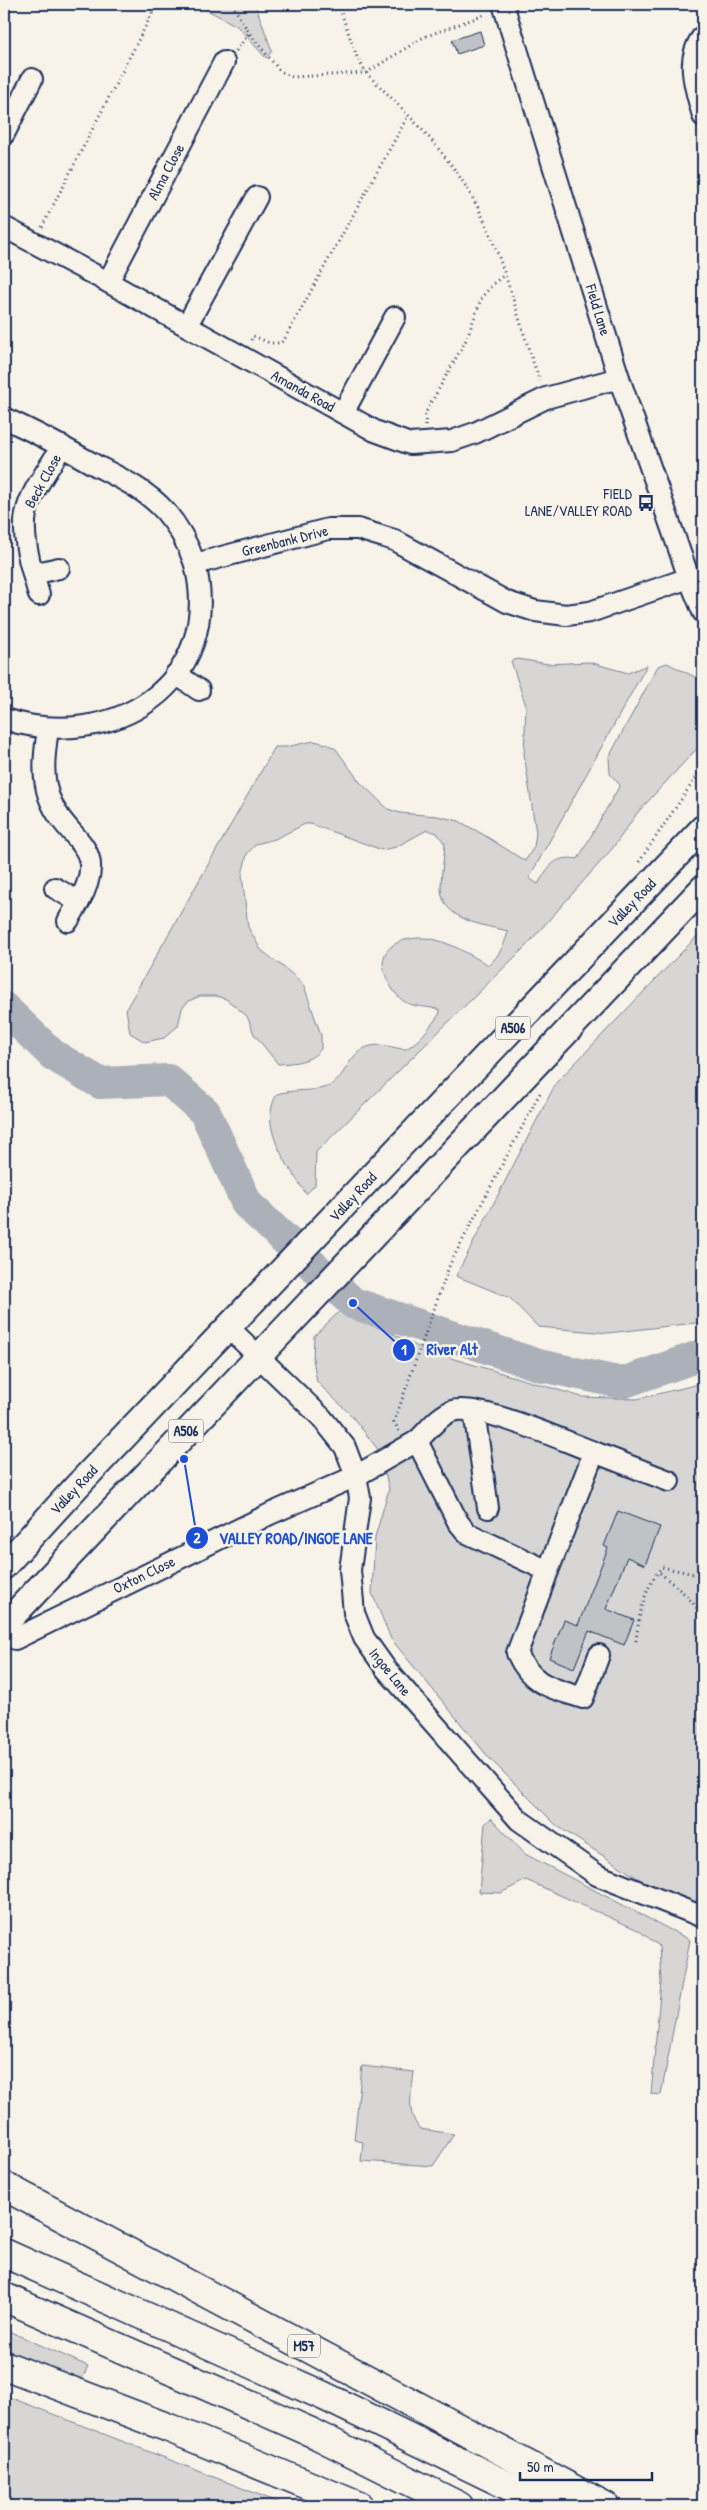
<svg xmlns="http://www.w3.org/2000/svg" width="707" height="2510" font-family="'Patrick Hand',sans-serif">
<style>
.green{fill:#d7d6d4;stroke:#798299}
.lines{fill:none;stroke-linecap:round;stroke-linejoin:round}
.stream{stroke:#727c95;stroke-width:5.5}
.river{stroke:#acb0b9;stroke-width:32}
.building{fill:#c0c3c5;stroke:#1b2f5e}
.minor-casing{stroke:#1b2f5e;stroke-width:24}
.major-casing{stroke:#1b2f5e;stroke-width:29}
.highway-casing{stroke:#1b2f5e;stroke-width:31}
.path{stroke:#1b2f5e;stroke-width:3;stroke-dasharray:1 4;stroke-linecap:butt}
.minor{stroke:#f7f3e8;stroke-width:20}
.major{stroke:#f7f3e8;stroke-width:25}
.highway{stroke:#f7f3e8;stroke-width:28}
.labels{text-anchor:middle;stroke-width:5;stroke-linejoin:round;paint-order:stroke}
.shield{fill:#f7f3e8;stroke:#5d6a87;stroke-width:1}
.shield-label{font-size:14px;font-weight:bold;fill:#1b2f5e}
.street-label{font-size:15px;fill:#1b2f5e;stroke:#f7f3e8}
.poi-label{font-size:15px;fill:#1b2f5e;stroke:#f7f3e8;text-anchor:end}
.leader{fill:none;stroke:#1d4ed8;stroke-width:2}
.callout-dot{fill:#1d4ed8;stroke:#f7f3e8;stroke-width:2}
.mark-label{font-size:15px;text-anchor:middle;font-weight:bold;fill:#fff}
.callout-label{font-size:16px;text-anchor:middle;font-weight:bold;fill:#1d4ed8;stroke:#f7f3e8;stroke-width:5;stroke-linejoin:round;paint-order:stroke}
</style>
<rect width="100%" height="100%" fill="#f7f3e8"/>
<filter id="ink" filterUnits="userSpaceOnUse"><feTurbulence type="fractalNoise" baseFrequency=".02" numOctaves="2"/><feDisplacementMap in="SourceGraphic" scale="10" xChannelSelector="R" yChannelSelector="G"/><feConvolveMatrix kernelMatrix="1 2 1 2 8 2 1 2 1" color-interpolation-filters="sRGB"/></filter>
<g filter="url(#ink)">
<g class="green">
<polygon points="196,4 255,4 272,51 266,58 237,26"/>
<path d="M518,659l30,5 41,-2 39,11 19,-8 -118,213 9,6c11,-18 16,-29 40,-25l42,-74 -10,-11 -1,-17 49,-91 9,-3 36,18v61l-65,70 -26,37 -87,98 -209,205 -1,33 -9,9c-17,-28 -49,-66 -29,-100 16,-5 34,-2 50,-7 19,-6 20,-36 44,-41 13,-3 23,3 35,3 15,-9 24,-22 34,-36v-3c-11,-4 -22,-2 -33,-7 -8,-4 -14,-12 -18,-20 -17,-31 5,-46 36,-45 23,2 44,17 64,27 10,-10 16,-20 19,-34 -24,-6 -67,-10 -67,-44 0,-14 3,-28 4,-43l-8,-11 -10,-3 -31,17 -14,3 -71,-26h-6l-30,15 -19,5 -9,10 -5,21 6,52 13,23 35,27 8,9 17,49v14c-10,13 -27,14 -43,15l-24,-30 -7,-18 -21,-17 -10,-3h-16l-11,5 -7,7 -4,18 -14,12 -19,4 -15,-9 -4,-24 149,-262h11l28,-6 13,3 9,5 23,32 29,28 12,4 37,3 22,5 25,14 41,26 9,-14 2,-14 -12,-79 2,-48 -15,-45z"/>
<polygon points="703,930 703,1322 608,1333 538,1327 510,1298 456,1276 556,1083"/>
<polygon points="343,1308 424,1350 582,1397 637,1399 703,1383 703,1905 653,1888 557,1826 490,1759 391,1639 372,1593 375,1537 389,1489 380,1452 351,1415 317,1382 313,1359 314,1336"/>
<polygon points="491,1818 525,1854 690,1940 661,2095 651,2094 661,1982 659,1946 638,1930 526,1880 501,1893 479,1892 485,1824"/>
<path d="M362,2066l52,6c-2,22 -9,39 6,57l34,5 -21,32 -72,-5 2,-19 -9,-2z"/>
<polygon points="4,2329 88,2366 81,2381 4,2351"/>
<polygon points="4,2395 288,2506 4,2506"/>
</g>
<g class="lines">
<polyline class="stream" points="4,1024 12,1017"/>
<polyline class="river" points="4,1008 53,1055 100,1083 168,1080 205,1112 247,1204 353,1303 538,1365 622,1383 699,1356 703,1358"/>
</g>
<g class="building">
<polygon points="480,31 484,45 457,54 452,40"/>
<polygon points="618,1511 660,1527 645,1565 627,1557 606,1609 634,1620 624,1645 589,1631 574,1668 549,1658 564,1620 578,1625 608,1548 604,1546"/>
</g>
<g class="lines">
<g class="minor-casing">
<g id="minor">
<polyline points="503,4 619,378 689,578 703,612"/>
<path d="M703,36c-19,24 -7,54 0,80"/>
<polyline points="4,134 32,79"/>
<polyline points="4,227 108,282 375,431 410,444 452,441 475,433 546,398 619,378"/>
<polyline points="108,282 224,62"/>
<polyline points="187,325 257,197"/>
<polyline points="343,413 395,317"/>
<path d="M4,418c31,14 61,30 91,47 25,13 51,25 70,46 14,16 23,33 30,53l133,-35h30l36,11 113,62 28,9 31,4 24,-3 99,-34"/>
<path d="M33,574c-19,-65 -4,-73 29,-128"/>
<polyline points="39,595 33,574 59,568"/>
<polyline points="176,674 199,690"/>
<path d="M4,719c107,34 221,-34 191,-155"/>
<path d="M48,728c-3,23 -7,46 1,69 17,46 62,47 30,105"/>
<polyline points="55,888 79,902 68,921"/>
<polyline points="228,1327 322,1418 345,1447 356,1476 360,1498 350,1570 354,1613 364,1638 386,1669 519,1820 597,1875 703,1917"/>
<polyline points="474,1411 488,1508"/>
<path d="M417,1441c10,-9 22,-26 35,-30 28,-8 112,30 142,41"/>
<polyline points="548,1571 594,1452 669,1481"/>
<path d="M15,1639l255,-125 86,-38 61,-35 41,81 9,11 81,38 -31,82c15,33 35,35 66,45l16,-43"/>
</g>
</g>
<g class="major-casing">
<g id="major">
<polyline points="4,1566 78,1485 703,828"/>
<polyline points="4,1625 703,888"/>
</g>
</g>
<g class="highway-casing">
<g id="highway">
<polyline points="4,2186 605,2506"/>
<polyline points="4,2253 326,2397 550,2506"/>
<polyline points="4,2297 313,2433 459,2506"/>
<polyline points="4,2365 169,2428 359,2506"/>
</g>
</g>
<g class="path">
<path d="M232,4l17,29 31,38 12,6 74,-4c42,41 88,85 114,139 26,53 39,113 60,169"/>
<polyline points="338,4 357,57 366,73 424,37 487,14"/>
<polyline points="236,51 249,33"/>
<polyline points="42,227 157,4"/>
<polyline points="251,340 253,336 270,343 281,343 285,338 408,116"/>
<polyline points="425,426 426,412 466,340 482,297 493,284 504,275"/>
<polyline points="639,862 703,767"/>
<polyline points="399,1431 394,1422 450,1264 540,1093"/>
<polyline points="660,1573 686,1595 703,1615"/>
<path d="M636,1641c3,-27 8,-53 26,-74l41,9"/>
</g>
<use href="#minor" class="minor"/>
<use href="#major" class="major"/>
<use href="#highway" class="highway"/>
</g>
</g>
<defs>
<g id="bus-bare" transform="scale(1.35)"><path d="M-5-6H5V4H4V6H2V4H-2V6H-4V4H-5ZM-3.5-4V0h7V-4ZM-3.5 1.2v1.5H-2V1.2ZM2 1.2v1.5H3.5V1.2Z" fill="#1b2f5e" stroke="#f7f3e8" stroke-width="2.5" paint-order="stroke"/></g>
</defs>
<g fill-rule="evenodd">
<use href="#bus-bare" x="646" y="503"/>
</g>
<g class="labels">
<g class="shield">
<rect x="495.5" y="1016.5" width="35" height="23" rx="4"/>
<rect x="168.5" y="1419.5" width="35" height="23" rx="4"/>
<rect x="288" y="2334.5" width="32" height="23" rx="4"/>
</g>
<g class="shield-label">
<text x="513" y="1033">A506</text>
<text x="186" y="1436">A506</text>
<text x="304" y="2351">M57</text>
</g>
<g class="street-label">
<text transform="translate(166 172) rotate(-62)" y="5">Alma Close</text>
<text transform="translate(598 310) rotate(73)" y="5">Field Lane</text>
<text transform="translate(303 391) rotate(29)" y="5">Amanda Road</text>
<text transform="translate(43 481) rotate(-61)" y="5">Beck Close</text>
<text transform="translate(285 541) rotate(-14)" y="5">Greenbank Drive</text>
<text transform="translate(632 903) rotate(-46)" y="5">Valley Road</text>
<text transform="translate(353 1197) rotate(-47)" y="5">Valley Road</text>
<text transform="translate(74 1490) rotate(-47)" y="5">Valley Road</text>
<text transform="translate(144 1575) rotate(-26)" y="5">Oxton Close</text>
<text transform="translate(390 1672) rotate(51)" y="5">Ingoe Lane</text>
</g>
<g class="poi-label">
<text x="632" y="499">FIELD<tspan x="632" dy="17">LANE/VALLEY ROAD</tspan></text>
</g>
</g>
<path class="leader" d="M353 1303L404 1350M184 1459L197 1538"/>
<g class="callout-dot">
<circle cx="353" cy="1303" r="5"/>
<circle cx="184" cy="1459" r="5"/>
<circle cx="404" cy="1350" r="12"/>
<circle cx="197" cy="1538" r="12"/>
</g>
<g class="mark-label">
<text x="404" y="1355">1</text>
<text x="197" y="1543">2</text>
</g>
<g class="callout-label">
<text x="452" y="1355">River Alt</text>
<text x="296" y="1544">VALLEY ROAD/INGOE LANE</text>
</g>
<rect width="707" height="2510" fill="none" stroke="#f7f3e8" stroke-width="20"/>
<rect x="10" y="10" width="687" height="2490" fill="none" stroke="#1b2f5e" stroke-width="2" filter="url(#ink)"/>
<path d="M520 2472v8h132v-8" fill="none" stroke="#1b2f5e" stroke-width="2.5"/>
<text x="527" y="2472" font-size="15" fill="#1b2f5e" stroke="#f7f3e8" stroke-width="4" paint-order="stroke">50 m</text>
</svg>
